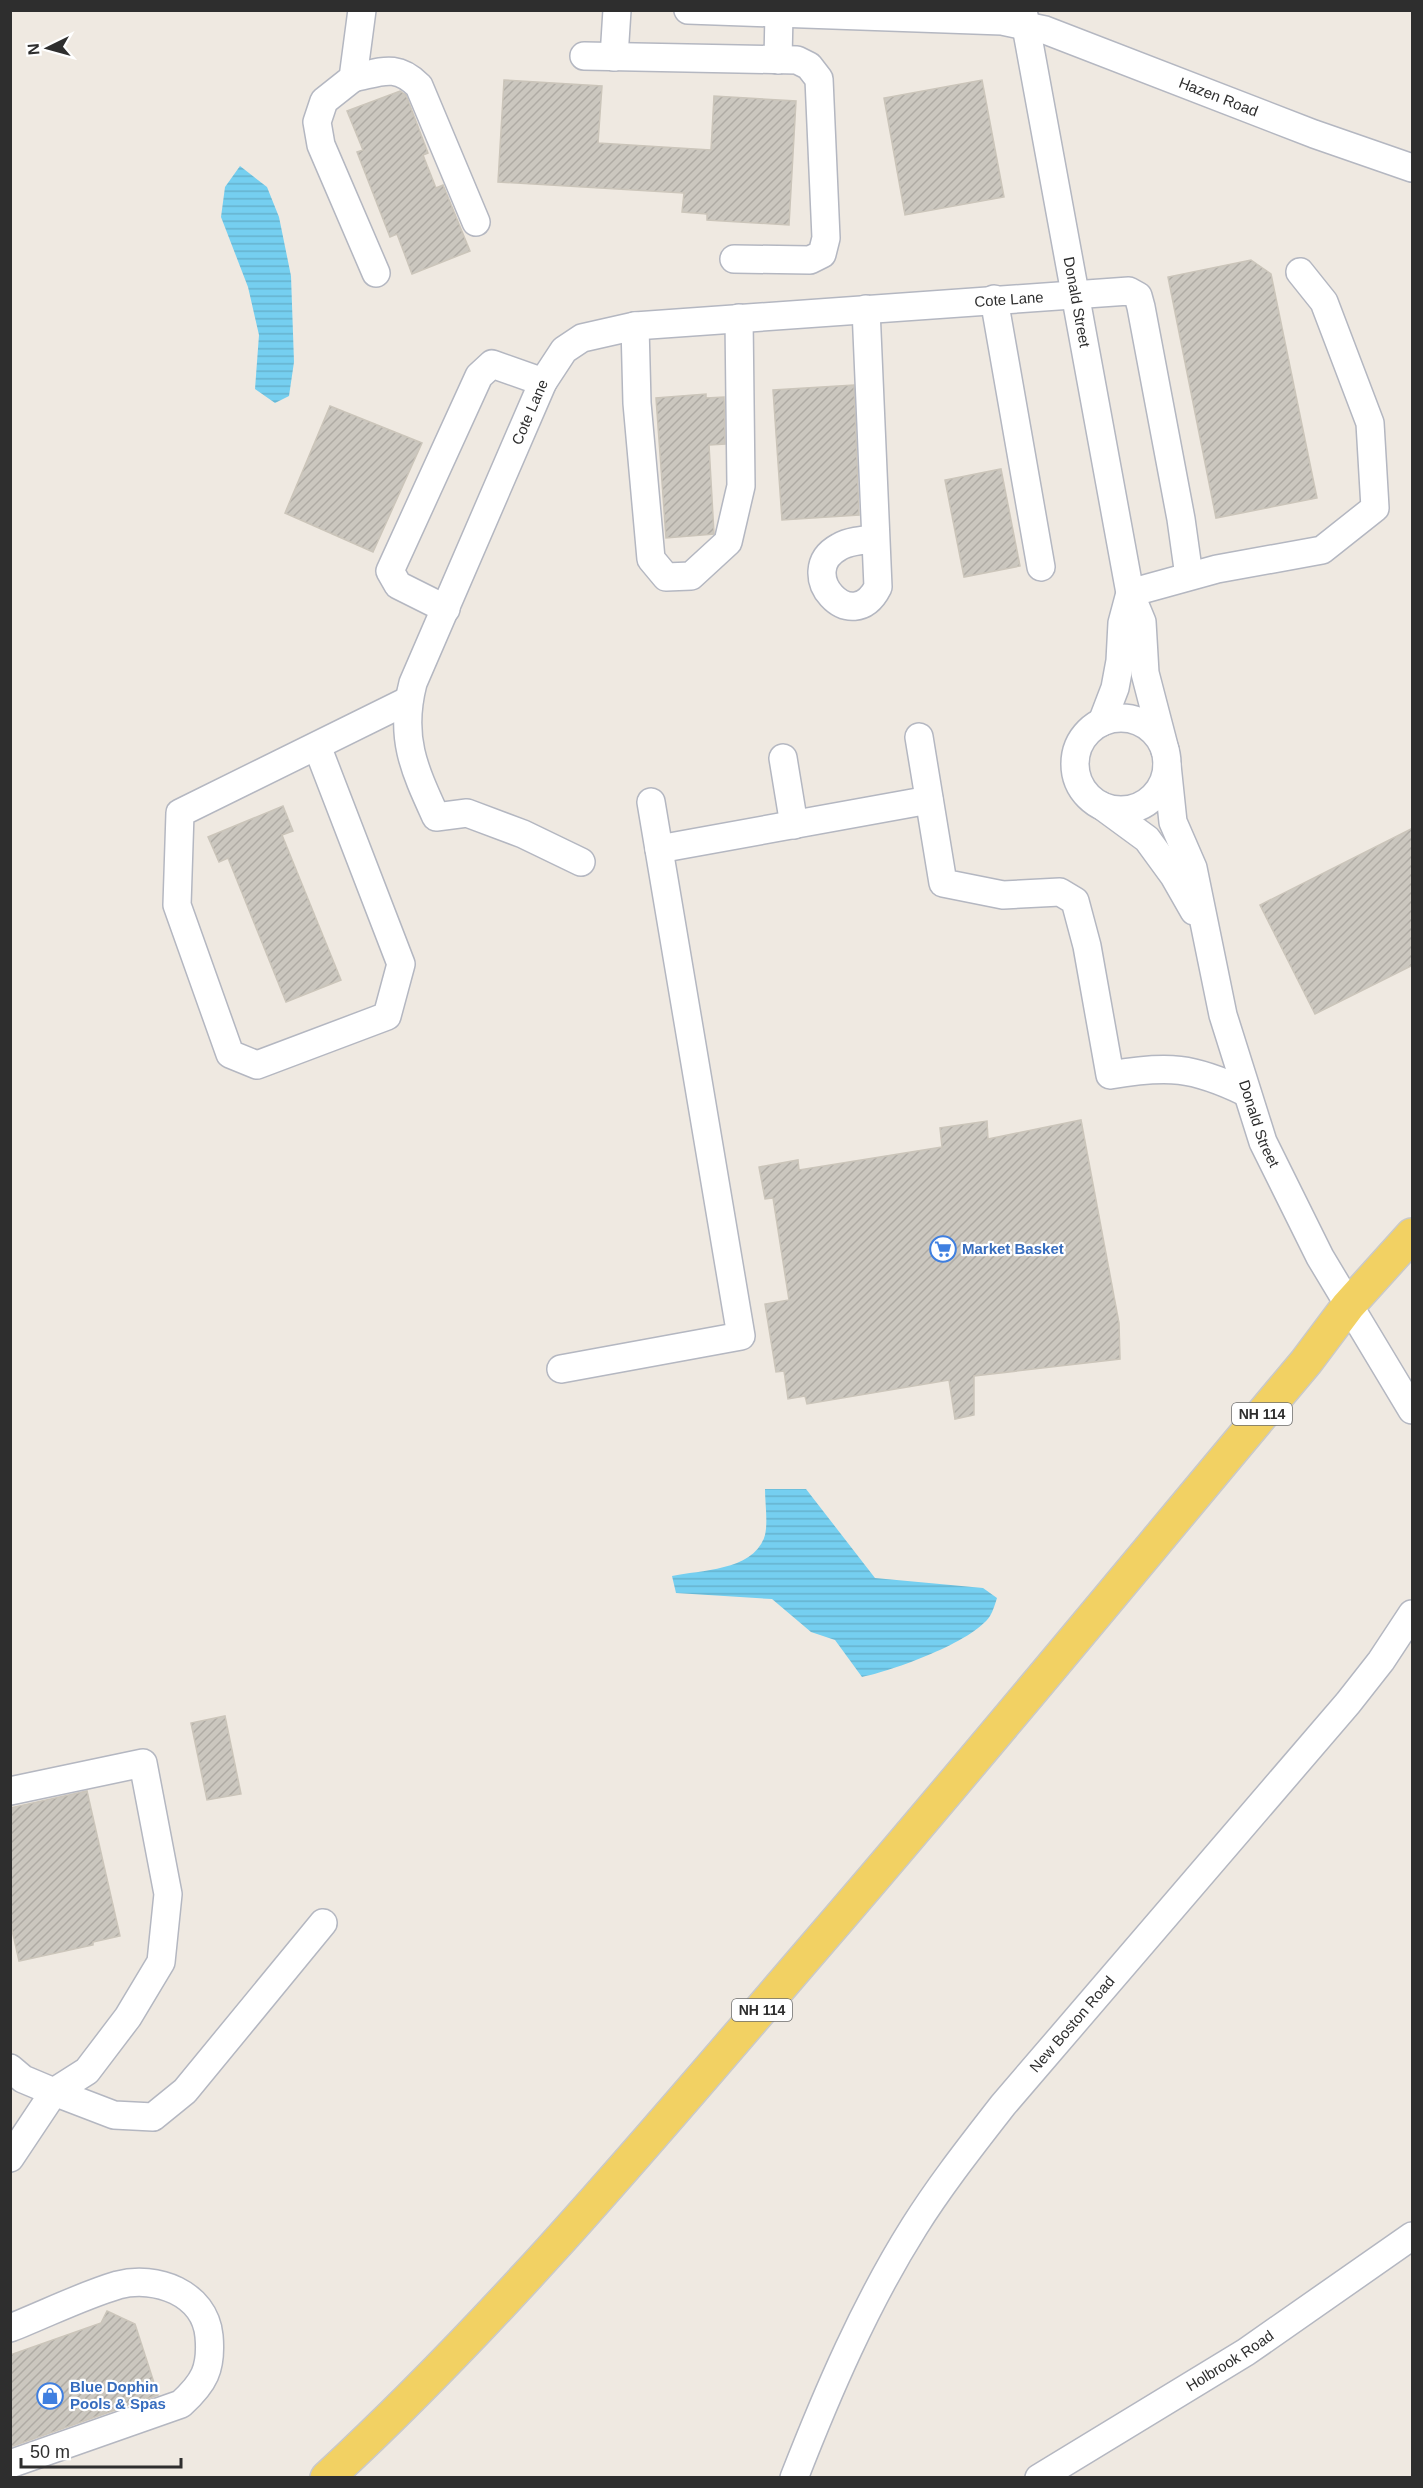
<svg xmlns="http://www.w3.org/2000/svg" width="1423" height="2488" font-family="Helvetica,sans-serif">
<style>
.water{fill:url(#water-rules)}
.building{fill:url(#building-hatch);stroke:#cbc5ba;stroke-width:1.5}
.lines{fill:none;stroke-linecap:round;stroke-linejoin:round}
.minor-casing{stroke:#b4b7c1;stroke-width:30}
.major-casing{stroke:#c9c9c9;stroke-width:36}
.minor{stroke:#fff;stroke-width:27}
.major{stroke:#f2d163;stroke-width:33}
.labels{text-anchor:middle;stroke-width:4.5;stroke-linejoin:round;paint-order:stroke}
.shield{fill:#fff;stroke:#6d6d6d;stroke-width:1.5}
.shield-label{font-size:14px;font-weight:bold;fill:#2e2e2e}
.street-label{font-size:15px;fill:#2e2e2e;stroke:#fff}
.shop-label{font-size:15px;font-weight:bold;fill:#366cbe;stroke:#fff;text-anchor:start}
</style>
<defs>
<pattern id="water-rules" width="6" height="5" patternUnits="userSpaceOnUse" patternTransform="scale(1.5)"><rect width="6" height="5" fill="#75cff0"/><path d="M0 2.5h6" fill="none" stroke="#66b2ce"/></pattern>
<pattern id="building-hatch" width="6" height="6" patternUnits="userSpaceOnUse" patternTransform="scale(1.5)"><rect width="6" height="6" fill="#cbc7bf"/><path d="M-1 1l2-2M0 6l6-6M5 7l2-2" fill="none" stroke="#afaba4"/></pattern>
</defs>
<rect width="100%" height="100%" fill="#efe9e1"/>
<g class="water">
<polygon points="240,166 267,187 279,217 291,276 294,362 289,396 275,403 255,389 259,335 248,287 221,217 225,187"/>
<path d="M765,1489h41l69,89 108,10 14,10c-2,6 -4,13 -7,18 -17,26 -98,55 -128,61l-27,-37 -24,-8 -39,-33 -96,-6 -4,-17c29,-6 83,-5 93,-41 3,-13 0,-32 0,-46z"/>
</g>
<g class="building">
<polygon points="504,80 602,86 598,143 711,150 714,96 796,101 789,225 707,220 707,214 682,212 684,193 498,182"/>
<polygon points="982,80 1004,197 905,215 884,98"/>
<polygon points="400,91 406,95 428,153 423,155 436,188 443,185 470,251 412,274 397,234 390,237 357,152 363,150 347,111"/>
<polygon points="1251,260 1271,274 1317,498 1216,518 1168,277"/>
<polygon points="854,385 859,515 782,520 773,390"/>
<polygon points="706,394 706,398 724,397 725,444 709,445 714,534 666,538 656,398"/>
<polygon points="330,406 422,443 373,552 285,513"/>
<polygon points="1001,469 1020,566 964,577 945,480"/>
<polygon points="283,806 293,831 282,835 341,980 286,1002 228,858 219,862 208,837"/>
<polygon points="1413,828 1413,965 1315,1014 1260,905"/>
<polygon points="1081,1120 1119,1323 1120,1359 974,1376 974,1415 955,1419 949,1380 807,1404 805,1396 788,1399 784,1371 776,1372 765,1304 789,1300 773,1198 765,1199 759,1167 798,1160 799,1170 942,1147 940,1128 987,1121 988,1139"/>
<polygon points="225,1716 241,1794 207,1800 191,1723"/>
<polygon points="87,1791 120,1936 93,1942 93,1945 19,1961 10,1921 10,1808"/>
<polygon points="107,2311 135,2324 158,2395 10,2447 10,2355 101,2323"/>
</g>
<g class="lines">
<g class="minor-casing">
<g id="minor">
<polyline points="362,10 353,78 324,101 317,122 321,145 376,273"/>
<path id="s1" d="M688,10l314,11 43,9 269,104 98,34"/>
<path id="s2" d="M1023,10l107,583 12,29 3,51 20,77"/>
<polyline points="584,56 797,60 809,66 819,79 826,238 822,254 810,260 734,259"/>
<polyline points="614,57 617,10"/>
<polyline points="778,60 779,13"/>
<path d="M353,78c29,-6 43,-15 66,8l57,136"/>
<polyline points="994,299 1041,567"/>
<path d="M866,309l12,278c-26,52 -85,-15 -39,-40 10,-6 24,-7 36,-8"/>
<polyline points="635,326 637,403 651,559 666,577 691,576 728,542 741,486 739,318"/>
<polyline points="1130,593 1217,569 1322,550 1375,508 1370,423 1324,302 1300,272"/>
<polyline points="446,609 398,585 390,571 479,376 492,364 543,382"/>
<circle cx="1121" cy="764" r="46"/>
<polyline points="1102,722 1115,688 1120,661 1122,623 1130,593"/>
<path d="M919,737l24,146 60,12 57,-3 15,9 12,45 23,129c58,-10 83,-8 135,17"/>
<polyline points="317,746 401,964 387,1016 257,1065 230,1054 177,905 180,813 409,700"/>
<polyline points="783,758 794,825"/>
<path id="s3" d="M1167,765l6,57 20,46 30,147 40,127 57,115 92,153"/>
<polyline points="1102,806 1147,839 1174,876 1194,911"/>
<polyline points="659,849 929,800"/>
<path id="s4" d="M581,862l-58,-28 -56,-21 -31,4c-22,-48 -37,-80 -23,-134l130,-301 21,-32 18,-12 53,-12 494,-35 9,5 3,11 40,212 8,57"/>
<polyline points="561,1369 741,1336 651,802"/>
<polyline points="10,1791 143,1763 168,1894 161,1962 128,2017 87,2071 54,2092 23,2079 10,2068"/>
<polyline points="10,2158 54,2092 114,2115 153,2117 185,2091 323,1923"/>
<path d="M10,2328c36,-14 71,-32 108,-43 38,-10 87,8 91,51 3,33 -5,47 -28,68l-171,60"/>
<path id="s5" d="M794,2478c34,-87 71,-173 120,-251 27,-43 58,-82 89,-122l345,-402 33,-42 31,-47"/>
<path id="s6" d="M1039,2478l207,-126 166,-116"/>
</g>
</g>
<g class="major-casing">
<path id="major" d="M327,2478c185,-171 345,-366 509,-556 159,-185 314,-374 470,-560l42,-56 64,-71"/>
</g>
<use href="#minor" class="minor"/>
<use href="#major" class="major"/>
</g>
<defs>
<g id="supermarket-ring" transform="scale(1.35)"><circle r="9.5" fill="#fff" stroke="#3f7fe0" stroke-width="1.5"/><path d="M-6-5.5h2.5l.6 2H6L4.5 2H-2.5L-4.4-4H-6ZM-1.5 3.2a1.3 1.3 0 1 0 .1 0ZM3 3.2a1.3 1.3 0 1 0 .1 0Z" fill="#3f7fe0"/></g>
<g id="shop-ring" transform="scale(1.35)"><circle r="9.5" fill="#fff" stroke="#3f7fe0" stroke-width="1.5"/><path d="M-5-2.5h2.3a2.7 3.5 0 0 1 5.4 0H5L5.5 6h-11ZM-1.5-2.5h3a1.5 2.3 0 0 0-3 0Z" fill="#3f7fe0"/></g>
</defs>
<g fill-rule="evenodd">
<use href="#supermarket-ring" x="943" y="1249"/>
<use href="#shop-ring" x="50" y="2396"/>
</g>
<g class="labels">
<g class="shield">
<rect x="1232" y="1403" width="60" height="22" rx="4.5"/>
<rect x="732" y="1999" width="60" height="22" rx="4.5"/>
</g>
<g class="shield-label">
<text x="1262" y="1419">NH 114</text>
<text x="762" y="2015">NH 114</text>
</g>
<g class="street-label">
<text dy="5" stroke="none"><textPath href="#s1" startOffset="544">Hazen Road</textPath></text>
<text dy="5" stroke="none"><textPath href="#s4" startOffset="1112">Cote Lane</textPath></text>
<text dy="5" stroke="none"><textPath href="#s2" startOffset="297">Donald Street</textPath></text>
<text dy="5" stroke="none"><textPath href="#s4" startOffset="590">Cote Lane</textPath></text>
<text dy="5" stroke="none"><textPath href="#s3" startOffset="372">Donald Street</textPath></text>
<text dy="5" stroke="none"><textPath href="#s5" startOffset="536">New Boston Road</textPath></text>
<text dy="5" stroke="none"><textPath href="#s6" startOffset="224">Holbrook Road</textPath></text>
</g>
<g class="shop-label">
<text x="962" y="1254">Market Basket</text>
<text x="70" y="2392">Blue Dophin<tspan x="70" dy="17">Pools &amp; Spas</tspan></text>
</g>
</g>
<rect width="1423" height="2488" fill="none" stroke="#2e2e2e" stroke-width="24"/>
<g transform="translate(48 48) rotate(265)" stroke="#ffffff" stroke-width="4.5" paint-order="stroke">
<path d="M0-4.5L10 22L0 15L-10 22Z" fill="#2e2e2e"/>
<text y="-9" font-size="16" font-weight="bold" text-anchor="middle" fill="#2e2e2e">N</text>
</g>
<path d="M21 2458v9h160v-9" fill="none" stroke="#2e2e2e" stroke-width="3"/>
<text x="30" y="2458" font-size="18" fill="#2e2e2e" stroke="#ffffff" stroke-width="4.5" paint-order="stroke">50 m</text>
</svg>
